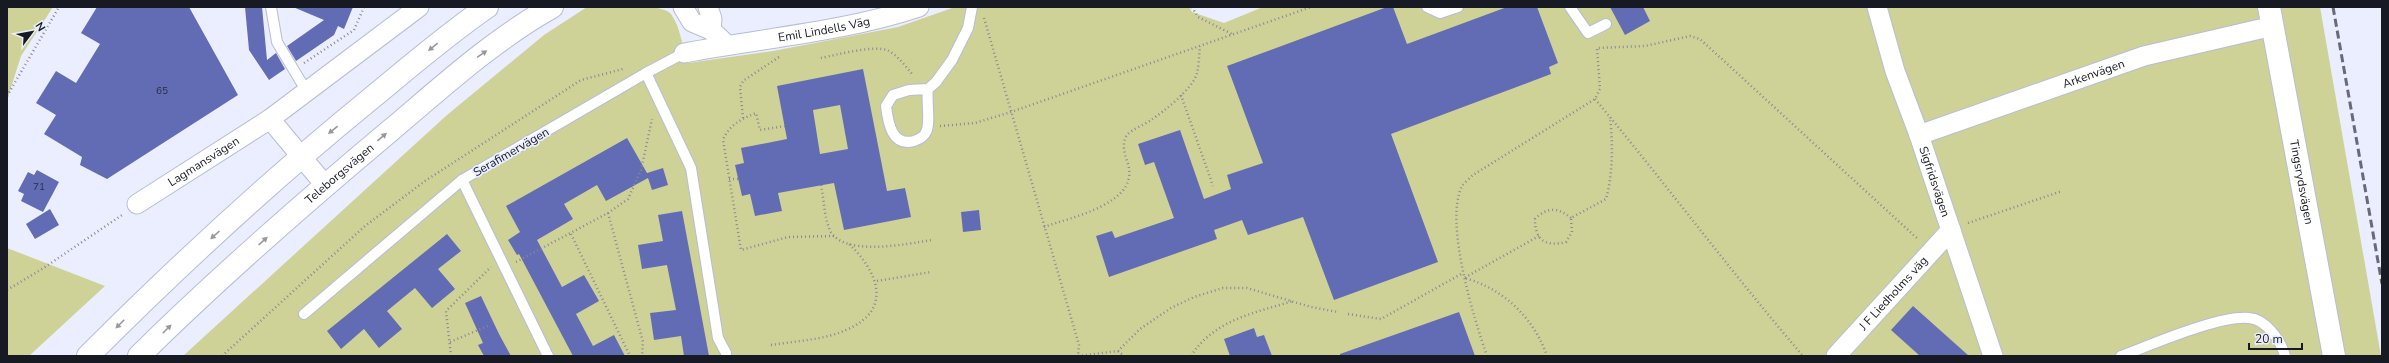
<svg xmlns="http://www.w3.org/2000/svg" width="2389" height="363" font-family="'Nunito Sans',sans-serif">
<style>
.green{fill:#cfd296}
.building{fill:#626cb4;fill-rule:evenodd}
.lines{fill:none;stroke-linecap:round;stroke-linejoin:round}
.lane-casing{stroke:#b7bdd6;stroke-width:12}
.street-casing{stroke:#b7bdd6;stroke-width:21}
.secondary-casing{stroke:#b7bdd6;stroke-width:24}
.path{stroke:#878a97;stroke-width:2.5;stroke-dasharray:1 3;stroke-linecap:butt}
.lane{stroke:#fff;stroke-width:10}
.street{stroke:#fff;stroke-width:19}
.secondary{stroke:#fff;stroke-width:22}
.rail{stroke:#686b77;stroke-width:3;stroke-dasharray:8 4;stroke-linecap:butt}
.oneway{fill:#97989c}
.labels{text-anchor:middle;stroke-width:3.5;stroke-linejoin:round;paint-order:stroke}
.number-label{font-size:10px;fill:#2a2e47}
.street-label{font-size:12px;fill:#181a23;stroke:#eaeefe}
</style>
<rect width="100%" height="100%" fill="#eaeefe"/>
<g class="green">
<polygon points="7,7 53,7 21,56 7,100"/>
<path d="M587,7c16,0 74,-5 84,7 10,14 11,33 17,49l85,-12 125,-24 57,-20h234l3,5 32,11 39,-16h1057l61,349h-2198l264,-241 97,-80z"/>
<polygon points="7,248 105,286 29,356 7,356"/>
</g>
<g class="building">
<polygon points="97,7 189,7 238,95 107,179 80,165 82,157 44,134 56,115 36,103 56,71 76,83 100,44 81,33"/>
<polygon points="245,7 262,7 267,60 276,53 285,69 269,80 249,50"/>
<polygon points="293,7 353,7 344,29 338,26 334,35 296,61 287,46 324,20"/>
<polygon points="1387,7 1393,7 1407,44 1507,7 1537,7 1558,63 1549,67 1551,74 1391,134 1438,262 1334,300 1303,217 1248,235 1242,220 1214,230 1217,239 1109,277 1096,236 1112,231 1115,238 1174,218 1154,162 1145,165 1138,144 1180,130 1204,199 1231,189 1227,175 1263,163 1227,66"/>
<polygon points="1610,7 1643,7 1650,21 1625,35"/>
<path d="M863,69l24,122 18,-3 6,29 -67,13 -10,-47 -56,10 4,18 -27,5 -5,-22 -8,2 -7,-31 9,-2 -3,-15 46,-9 -10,-53zM840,105l8,44 -28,5 -7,-44z"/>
<polygon points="627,138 647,173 663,168 668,185 652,190 648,178 606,201 597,185 564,204 573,219 537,240 562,287 584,275 599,301 576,314 593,346 614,335 625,356 573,356 519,254 517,255 508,240 520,232 506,206"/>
<polygon points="37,170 59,182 43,212 21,201 24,194 18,191 28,172 34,175"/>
<polygon points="50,209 59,225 35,239 26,224"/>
<polygon points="979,210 981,230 963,232 961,212"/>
<polygon points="682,211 709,356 684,356 681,336 654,340 650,313 676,310 667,265 642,269 638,245 663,241 658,215"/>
<polygon points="447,234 461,251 438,269 455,289 432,308 415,288 387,311 402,329 379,348 364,329 341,349 327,331"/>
<polygon points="481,296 499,334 511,356 484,356 478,345 483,343 465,303"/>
<polygon points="1913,306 1969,356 1920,356 1891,330"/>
<polygon points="1459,312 1475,356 1340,356 1340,354"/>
<polygon points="1254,328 1257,337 1264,335 1272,356 1230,356 1224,339"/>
</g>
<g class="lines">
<g class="lane-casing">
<g id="lane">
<polyline points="271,7 277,42 307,92"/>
<polyline points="1427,7 1440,13 1458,7"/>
<polyline points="1570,7 1588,33 1606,24"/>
<polyline points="684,53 646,73 691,168 718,338 726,353"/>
<path d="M928,89c-2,12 3,34 -2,43 -2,5 -6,7 -12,9 -22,6 -26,-18 -28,-35l7,-11 16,-5 19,-1 8,-7 16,-22 16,-32 4,-21"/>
<polyline points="304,314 462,180"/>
<polyline points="548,356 462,180 646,73"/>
<path d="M2121,356c30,-11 98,-41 128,-38 17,1 32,23 36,38"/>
</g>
</g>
<g class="street-casing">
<g id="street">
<polyline points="683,7 692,22 711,30 727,45"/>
<polyline points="708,7 712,19 711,30"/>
<path id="s1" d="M1877,7l18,64 24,64 74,221"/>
<path id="s2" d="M684,53c78,-15 160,-21 235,-46"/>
<polyline points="270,119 325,185"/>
<path id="s3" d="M1919,135l225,-79 129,-30"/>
<path id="s4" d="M137,204l133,-85 149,-112"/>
<path id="s5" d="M1836,356l115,-126"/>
</g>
</g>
<g class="secondary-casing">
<g id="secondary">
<path id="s6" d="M2269,7l65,349"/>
<path d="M88,356c89,-89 182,-175 280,-255 39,-32 77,-65 119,-94"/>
<path id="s7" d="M139,356c80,-79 166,-154 252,-226 51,-43 102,-90 161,-123"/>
</g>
</g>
<g class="path">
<polyline points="1192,7 1198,17 1232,34"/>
<polyline points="984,18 1079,345 1078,356"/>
<path d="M821,58c15,-3 55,-14 68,-7 10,6 17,16 24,24"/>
<polyline points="304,63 354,30 364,7"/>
<polyline points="1181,95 1213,186"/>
<polyline points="7,96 59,7"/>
<path d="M1595,99c71,85 136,173 208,257"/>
<polyline points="743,118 740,87 743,81 779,57"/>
<path d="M785,126l-25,4 -4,-17c-15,6 -27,12 -33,27l18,110 47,-13 46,-1"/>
<polyline points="940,126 975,123 1011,112 1311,7"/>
<polyline points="729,179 738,179"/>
<path d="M821,185c3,14 3,30 8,43 10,30 79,16 102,12"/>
<polyline points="608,213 643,342 642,356"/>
<path d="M1571,218c-13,-11 -24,-11 -36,1 0,21 10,28 31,23l6,-10 -1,-14 35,-19c7,-25 7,-56 4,-82"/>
<polyline points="1968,223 2062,191"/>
<path d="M1044,227c27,-10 96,-23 84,-63 -3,-8 -7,-21 -1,-29 5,-6 17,-10 24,-15 12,-8 42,-31 46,-47 2,-8 2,-18 3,-27"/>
<polyline points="571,234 630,356"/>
<path d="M1539,236l-75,42c39,10 70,40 83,78"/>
<polyline points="516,262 608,213 628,199 641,170 652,119"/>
<polyline points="877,281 931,272"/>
<polyline points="7,290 42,269 122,215"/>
<polyline points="1348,314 1381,319 1463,273"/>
<polyline points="450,342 490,325"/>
<path d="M771,345c24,-4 53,-5 75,-15 48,-20 32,-59 2,-87"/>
<polyline points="1118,351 1124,356"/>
<polyline points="222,356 365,226 425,181 581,80 623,69"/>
<polyline points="451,356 446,311 491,267"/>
<polyline points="1078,356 1118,351 1140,329 1171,308 1194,297 1223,288 1247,288 1311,307 1338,312"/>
<path d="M1191,356c23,-36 63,-43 102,-55"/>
<path d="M1487,356c-13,-37 -43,-134 -25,-170 3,-4 8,-8 11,-11l122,-76 5,-10 -3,-41 48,-2 45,-10 10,3 219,201"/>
</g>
<use href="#lane" class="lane"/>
<use href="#street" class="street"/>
<use href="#secondary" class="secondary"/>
<polyline class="rail" points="2333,7 2382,284"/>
</g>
<defs><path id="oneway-solid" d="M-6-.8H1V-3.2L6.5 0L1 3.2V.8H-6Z"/></defs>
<g class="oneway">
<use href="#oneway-solid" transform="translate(433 47) rotate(141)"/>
<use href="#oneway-solid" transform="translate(482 54) rotate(-35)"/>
<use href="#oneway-solid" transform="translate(333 130) rotate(141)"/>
<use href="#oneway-solid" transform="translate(382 137) rotate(-40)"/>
<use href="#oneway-solid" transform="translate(215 235) rotate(138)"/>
<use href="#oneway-solid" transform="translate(263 241) rotate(-42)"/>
<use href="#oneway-solid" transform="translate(120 324) rotate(135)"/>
<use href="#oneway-solid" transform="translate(167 329) rotate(-45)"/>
</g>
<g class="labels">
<g class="number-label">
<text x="162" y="94">65</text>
<text x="39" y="190">71</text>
</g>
<g class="street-label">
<text dy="4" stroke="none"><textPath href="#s2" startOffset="142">Emil Lindells Väg</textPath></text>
<text dy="4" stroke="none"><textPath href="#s3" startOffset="185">Arkenvägen</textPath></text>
<text transform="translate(511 152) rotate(-30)" y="4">Serafimervägen</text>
<text dy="4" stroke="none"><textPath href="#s4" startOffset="79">Lagmansvägen</textPath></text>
<text dy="4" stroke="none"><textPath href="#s7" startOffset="271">Teleborgsvägen</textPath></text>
<text dy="4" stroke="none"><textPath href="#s1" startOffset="184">Sigfridsvägen</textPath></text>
<text dy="4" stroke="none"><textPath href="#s6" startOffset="178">Tingsrydsvägen</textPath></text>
<text dy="4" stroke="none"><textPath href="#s5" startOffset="85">J F Liedholms väg</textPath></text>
</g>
</g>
<rect width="2389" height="363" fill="none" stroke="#181a23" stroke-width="16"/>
<g transform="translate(32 32) rotate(58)" stroke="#eaeefe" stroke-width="3" paint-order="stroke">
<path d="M0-3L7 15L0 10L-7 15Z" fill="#181a23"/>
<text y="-6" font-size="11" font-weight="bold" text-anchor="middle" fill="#181a23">N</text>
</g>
<path d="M2249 343v6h53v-6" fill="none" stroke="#181a23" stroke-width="2"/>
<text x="2255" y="343" font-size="12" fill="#181a23" stroke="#eaeefe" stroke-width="3" paint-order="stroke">20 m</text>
</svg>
